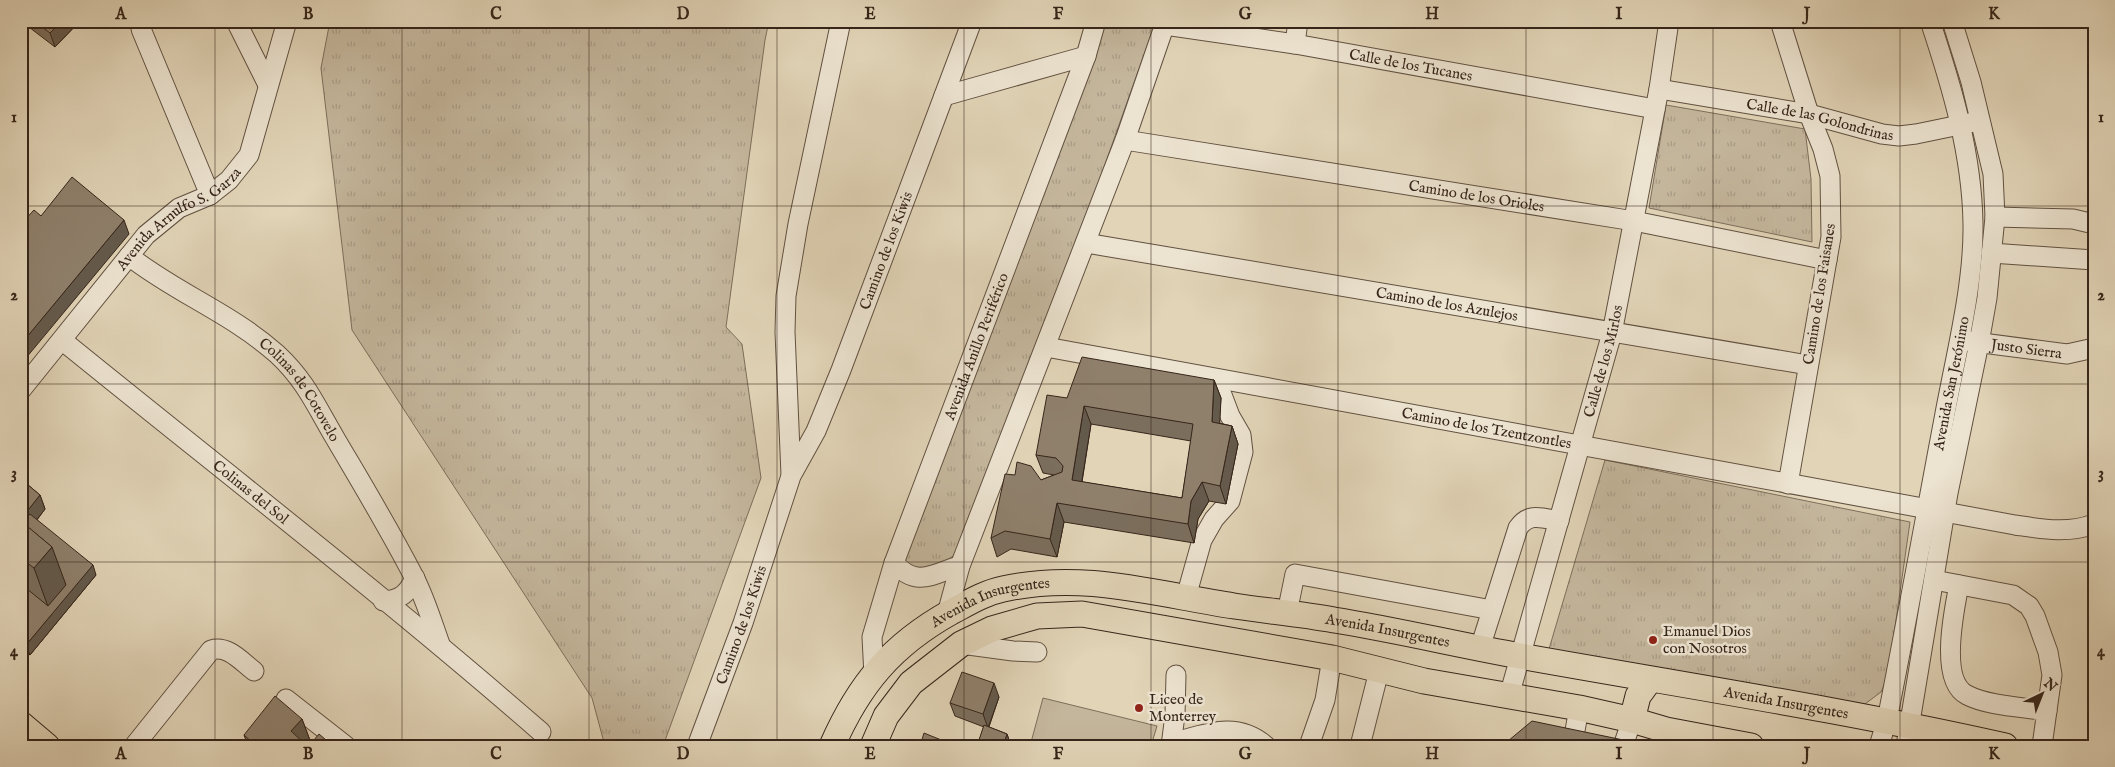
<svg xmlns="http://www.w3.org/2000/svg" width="2115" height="767" font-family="'IM FELL English',serif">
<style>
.grass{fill:url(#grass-tufts);stroke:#7d6e5b}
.pitch{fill:#c4b69c;stroke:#7d6e5b}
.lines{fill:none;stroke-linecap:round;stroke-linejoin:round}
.minor-casing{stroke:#615141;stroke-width:21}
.major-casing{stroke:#36251a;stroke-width:27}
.minor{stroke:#ece3d0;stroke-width:19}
.major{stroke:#e1d4b7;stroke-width:25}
.wall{fill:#7b6e5d;stroke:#36251a;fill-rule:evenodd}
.shaded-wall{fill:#645a4c;stroke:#36251a}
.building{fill:#8f806c;stroke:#36251a;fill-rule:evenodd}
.grid{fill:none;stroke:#36251a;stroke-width:1;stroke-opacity:0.55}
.poi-dot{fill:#8f2418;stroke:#ece3d0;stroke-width:2}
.labels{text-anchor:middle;stroke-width:5;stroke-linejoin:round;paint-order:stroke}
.street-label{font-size:15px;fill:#36251a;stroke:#ece3d0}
.poi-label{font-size:15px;fill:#36251a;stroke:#ece3d0;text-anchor:start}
.neatline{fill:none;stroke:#36251a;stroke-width:2}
.grid-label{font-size:16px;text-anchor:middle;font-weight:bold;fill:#36251a}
</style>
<defs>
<pattern id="grass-tufts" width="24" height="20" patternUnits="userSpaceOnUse" patternTransform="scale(1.25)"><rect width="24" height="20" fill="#c4b69c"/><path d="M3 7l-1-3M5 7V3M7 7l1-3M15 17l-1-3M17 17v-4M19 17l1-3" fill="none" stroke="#a99c86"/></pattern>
</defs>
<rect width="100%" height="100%" fill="#e1d4b7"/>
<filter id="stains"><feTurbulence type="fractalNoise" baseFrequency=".004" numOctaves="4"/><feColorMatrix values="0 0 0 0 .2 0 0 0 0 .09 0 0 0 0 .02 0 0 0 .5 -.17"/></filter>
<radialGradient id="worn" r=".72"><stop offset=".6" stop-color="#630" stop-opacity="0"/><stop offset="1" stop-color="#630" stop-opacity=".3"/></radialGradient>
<g class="grass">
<polygon points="330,21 769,21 765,40 726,327 742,344 761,478 663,746 605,746 592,698 352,330 321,68"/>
<polygon points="1103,21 1156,21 1078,240 957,553 935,569 905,567 904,550"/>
<polygon points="1666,105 1805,129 1811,179 1812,242 1649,208"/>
<polygon points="1605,460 1910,522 1888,676 1881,692 1861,707 1549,649"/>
</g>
<polygon class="pitch" points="1043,698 1157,726 1151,746 1030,746"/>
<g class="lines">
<g class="minor-casing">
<g id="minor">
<polyline points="236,21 268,85"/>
<polyline points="1780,21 1809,114 1823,149 1830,176 1831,237 1788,484"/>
<path id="s1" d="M1165,25l130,19 360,65"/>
<polyline points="141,29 210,195"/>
<polyline points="1295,44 1298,21"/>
<path id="s2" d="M1659,89l150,25 73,20 17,2 17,-2 58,-12"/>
<polyline points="944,96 1086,56"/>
<path id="s3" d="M1125,140l509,81 193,39"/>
<polyline points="1995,217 2073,219 2094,224"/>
<path id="s4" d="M1086,243l722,122"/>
<polyline points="1991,253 2094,260"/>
<path id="s5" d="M129,256c47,37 102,57 148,98 29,27 39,52 58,84 27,46 55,92 79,139 11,21 18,45 26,67"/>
<path id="s6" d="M63,341c159,129 323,256 478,391"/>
<path id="s7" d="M1967,341l100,13 27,-6"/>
<path id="s8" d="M1046,347l969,178c27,4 52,9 79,-1"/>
<path id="s9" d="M21,390l125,-155 33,-27 31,-13 19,-15 20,-25 38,-134"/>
<polyline points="791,475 785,332 786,296 798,224 841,21"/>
<path d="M894,563c24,26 39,10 66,3"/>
<polyline points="1934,580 2013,595 2029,606 2035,616 2048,652 2052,675 2042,746"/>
<path d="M1959,585c-5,25 -20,96 8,110 21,11 57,12 80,16"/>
<polyline points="1186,597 1202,540 1214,519 1230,501 1243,452 1241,435 1230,416 1222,395 1214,391 1196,387"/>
<path d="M383,601c18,-1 25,-8 32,-23"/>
<polyline points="1287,613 1295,574 1492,610"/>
<polyline points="947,614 960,566 1125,140 1166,21"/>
<polyline points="961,644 1013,651 1037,652"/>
<path d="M1480,648l38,-120c11,-16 24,-10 41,-7"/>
<path id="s10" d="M874,676l-2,-39 22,-74 192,-507 10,-35"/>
<path id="s11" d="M1509,696l103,-363 47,-244 10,-68"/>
<polyline points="286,699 346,746"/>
<polyline points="1573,742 1579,708"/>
<path d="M1172,743c34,-9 64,-23 94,3"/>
<path d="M134,746l77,-96c17,-5 30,11 43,21"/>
<path id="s12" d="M697,746l46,-123 48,-147 25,-45 25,-61 131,-349"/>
<polyline points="1171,746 1175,715 1176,675"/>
<polyline points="1309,746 1325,700 1332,658"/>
<polyline points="1360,746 1379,671"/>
<polyline points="1623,746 1632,720"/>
<path id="s13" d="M1879,746l8,-26c20,-100 38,-201 57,-301 11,-61 30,-133 29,-195 -1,-70 -21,-137 -43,-203"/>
<polyline points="1906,746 1948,493 1979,343 1987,298 1995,217 1993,174 1971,82 1952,21"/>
</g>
</g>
<g class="major-casing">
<g id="major">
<polyline points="1632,720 1638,696 1649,681"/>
<polyline points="21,724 47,746"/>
<path id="s14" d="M832,746c27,-62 60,-101 119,-134 17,-9 33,-19 52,-23 80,-18 152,5 231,17 33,5 67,8 100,14 63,10 124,25 186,36 162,29 325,54 485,90"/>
<polyline points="873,746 886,716 911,683 961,644 992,629 1037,616 1082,614 1332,658 1424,681 1579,708 1632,720 1666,730 1751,746"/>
</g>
</g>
<use href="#minor" class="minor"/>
<use href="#major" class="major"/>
</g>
<g class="wall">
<polygon points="21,21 80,21 55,47"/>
<path d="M1214,380l7,18 -2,25 13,3 6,18 -12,60 -17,-3 -11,18 -4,24 -130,-21 -7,35 -46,-8 -14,8 -6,-19 50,-58 13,-5 -11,-2 -7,-18 31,-57zM1091,424l100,17 -9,57 -100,-16z"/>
<polygon points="21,479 40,495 45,509 37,520 96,575 30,655 21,648"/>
<polygon points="999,697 989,727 1007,734 1011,746 977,746 984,727 955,716 950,703"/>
<polygon points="302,719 311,743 333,746 248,746 244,735"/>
</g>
<g class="shaded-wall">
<polygon points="62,21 80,21 55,47 50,33"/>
<polygon points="124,220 129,234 21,364 21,344"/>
<polygon points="1214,380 1221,398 1219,440 1212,422"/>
<polygon points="1084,406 1091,424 1079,499 1072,480"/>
<polygon points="1232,426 1238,444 1226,504 1220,486"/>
<polygon points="1202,482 1209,501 1198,519 1194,543 1188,524 1191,501"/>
<polygon points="40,495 45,509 21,540 21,519"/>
<polygon points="1057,503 1064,522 1057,557 1050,539"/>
<polygon points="52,547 93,565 96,575 30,655 26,645 51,615 34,568"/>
<polygon points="994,683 999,697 988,728 983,714"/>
<polygon points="302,719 312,746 296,746 291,731"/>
<polygon points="1007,734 1011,746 1003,746"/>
</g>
<g class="building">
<polygon points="34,21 62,21 50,33"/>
<polygon points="72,177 124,220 21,344 21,224 34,210 41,216"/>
<path d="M1082,357l132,23 -2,42 20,4 -12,60 -18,-4 -11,19 -3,23 -131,-21 -7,36 -45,-8 -14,7 14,-64 10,1 2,-13 14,4 10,14 21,-8 1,-6 -7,-8 -20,-3 11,-60 20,3zM1084,406l109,18 -11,74 -110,-18z"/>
<polygon points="21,479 40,495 21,519"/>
<polygon points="30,514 93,565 26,645 21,641 21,584 48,606 66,585 52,547 23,523"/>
<polygon points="21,521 52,547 34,568 21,558"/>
<polygon points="962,672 994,683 983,714 950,703"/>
<polygon points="275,696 302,719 291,731 307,746 256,746 244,735"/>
<polygon points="1532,721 1628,741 1627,746 1502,746"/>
<polygon points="984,725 1007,734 1003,746 977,746"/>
<polygon points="924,733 956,746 920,746"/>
<polygon points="319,734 333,746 309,746"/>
</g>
<path class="grid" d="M215,21v725M402,21v725M589,21v725M777,21v725M964,21v725M1151,21v725M1338,21v725M1526,21v725M1713,21v725M1900,21v725M21,206h2073M21,384h2073M21,562h2073"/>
<g class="poi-dot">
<circle cx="1653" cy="640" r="5"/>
<circle cx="1139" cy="708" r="5"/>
</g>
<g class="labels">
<g class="street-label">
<text dy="5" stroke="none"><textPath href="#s1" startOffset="249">Calle de los Tucanes</textPath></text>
<text dy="5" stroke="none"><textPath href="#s2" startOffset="164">Calle de las Golondrinas</textPath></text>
<text dy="5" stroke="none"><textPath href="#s3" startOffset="356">Camino de los Orioles</textPath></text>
<text dy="5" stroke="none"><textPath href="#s9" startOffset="235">Avenida Arnulfo S. Garza</textPath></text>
<text dy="5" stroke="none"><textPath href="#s12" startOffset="531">Camino de los Kiwis</textPath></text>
<text transform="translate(1819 294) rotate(-81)" y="5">Camino de los Faisanes</text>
<text dy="5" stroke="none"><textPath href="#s4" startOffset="366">Camino de los Azulejos</textPath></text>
<text dy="5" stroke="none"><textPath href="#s10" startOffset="348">Avenida Anillo Periférico</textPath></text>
<text dy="5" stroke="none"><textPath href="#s7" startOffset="60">Justo Sierra</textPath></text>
<text dy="5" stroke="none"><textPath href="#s11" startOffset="348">Calle de los Mirlos</textPath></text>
<text dy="5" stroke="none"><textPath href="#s13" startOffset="370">Avenida San Jerónimo</textPath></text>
<text dy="5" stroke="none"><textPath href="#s5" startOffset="220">Colinas de Cotovelo</textPath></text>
<text dy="5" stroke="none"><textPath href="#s8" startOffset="448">Camino de los Tzentzontles</textPath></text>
<text dy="5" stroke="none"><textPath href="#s6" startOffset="241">Colinas del Sol</textPath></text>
<text dy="5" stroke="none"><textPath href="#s14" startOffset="224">Avenida Insurgentes</textPath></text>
<text dy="5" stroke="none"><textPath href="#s12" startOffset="129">Camino de los Kiwis</textPath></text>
<text dy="5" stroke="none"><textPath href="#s14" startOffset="629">Avenida Insurgentes</textPath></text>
<text dy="5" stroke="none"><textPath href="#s14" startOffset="1034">Avenida Insurgentes</textPath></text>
</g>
<g class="poi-label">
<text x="1663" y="636">Emanuel Dios<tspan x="1663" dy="17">con Nosotros</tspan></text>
<text x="1149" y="704">Liceo de<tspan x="1149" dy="17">Monterrey</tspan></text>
</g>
</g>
<rect width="2115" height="767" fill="none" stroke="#e1d4b7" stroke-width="55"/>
<g transform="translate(2042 694) rotate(43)" stroke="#ece3d0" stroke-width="4" paint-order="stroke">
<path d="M0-4L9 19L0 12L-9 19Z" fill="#36251a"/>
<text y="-8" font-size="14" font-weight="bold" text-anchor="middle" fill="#36251a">N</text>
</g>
<rect x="28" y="28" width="2060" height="712" class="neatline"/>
<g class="grid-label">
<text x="121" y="19">A</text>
<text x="308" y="19">B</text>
<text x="496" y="19">C</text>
<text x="683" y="19">D</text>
<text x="870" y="19">E</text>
<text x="1058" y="19">F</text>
<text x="1245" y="19">G</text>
<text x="1432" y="19">H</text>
<text x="1619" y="19">I</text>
<text x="1807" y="19">J</text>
<text x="1994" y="19">K</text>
<text x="14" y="122">1</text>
<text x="2101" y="122">1</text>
<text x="14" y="300">2</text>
<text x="2101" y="300">2</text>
<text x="14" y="478">3</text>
<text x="2101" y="478">3</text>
<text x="14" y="656">4</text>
<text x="2101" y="656">4</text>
<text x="121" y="759">A</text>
<text x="308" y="759">B</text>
<text x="496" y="759">C</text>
<text x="683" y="759">D</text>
<text x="870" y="759">E</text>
<text x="1058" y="759">F</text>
<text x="1245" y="759">G</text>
<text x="1432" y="759">H</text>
<text x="1619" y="759">I</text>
<text x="1807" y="759">J</text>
<text x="1994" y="759">K</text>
</g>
<rect width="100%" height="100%" filter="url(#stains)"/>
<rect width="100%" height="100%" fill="url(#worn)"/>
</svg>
